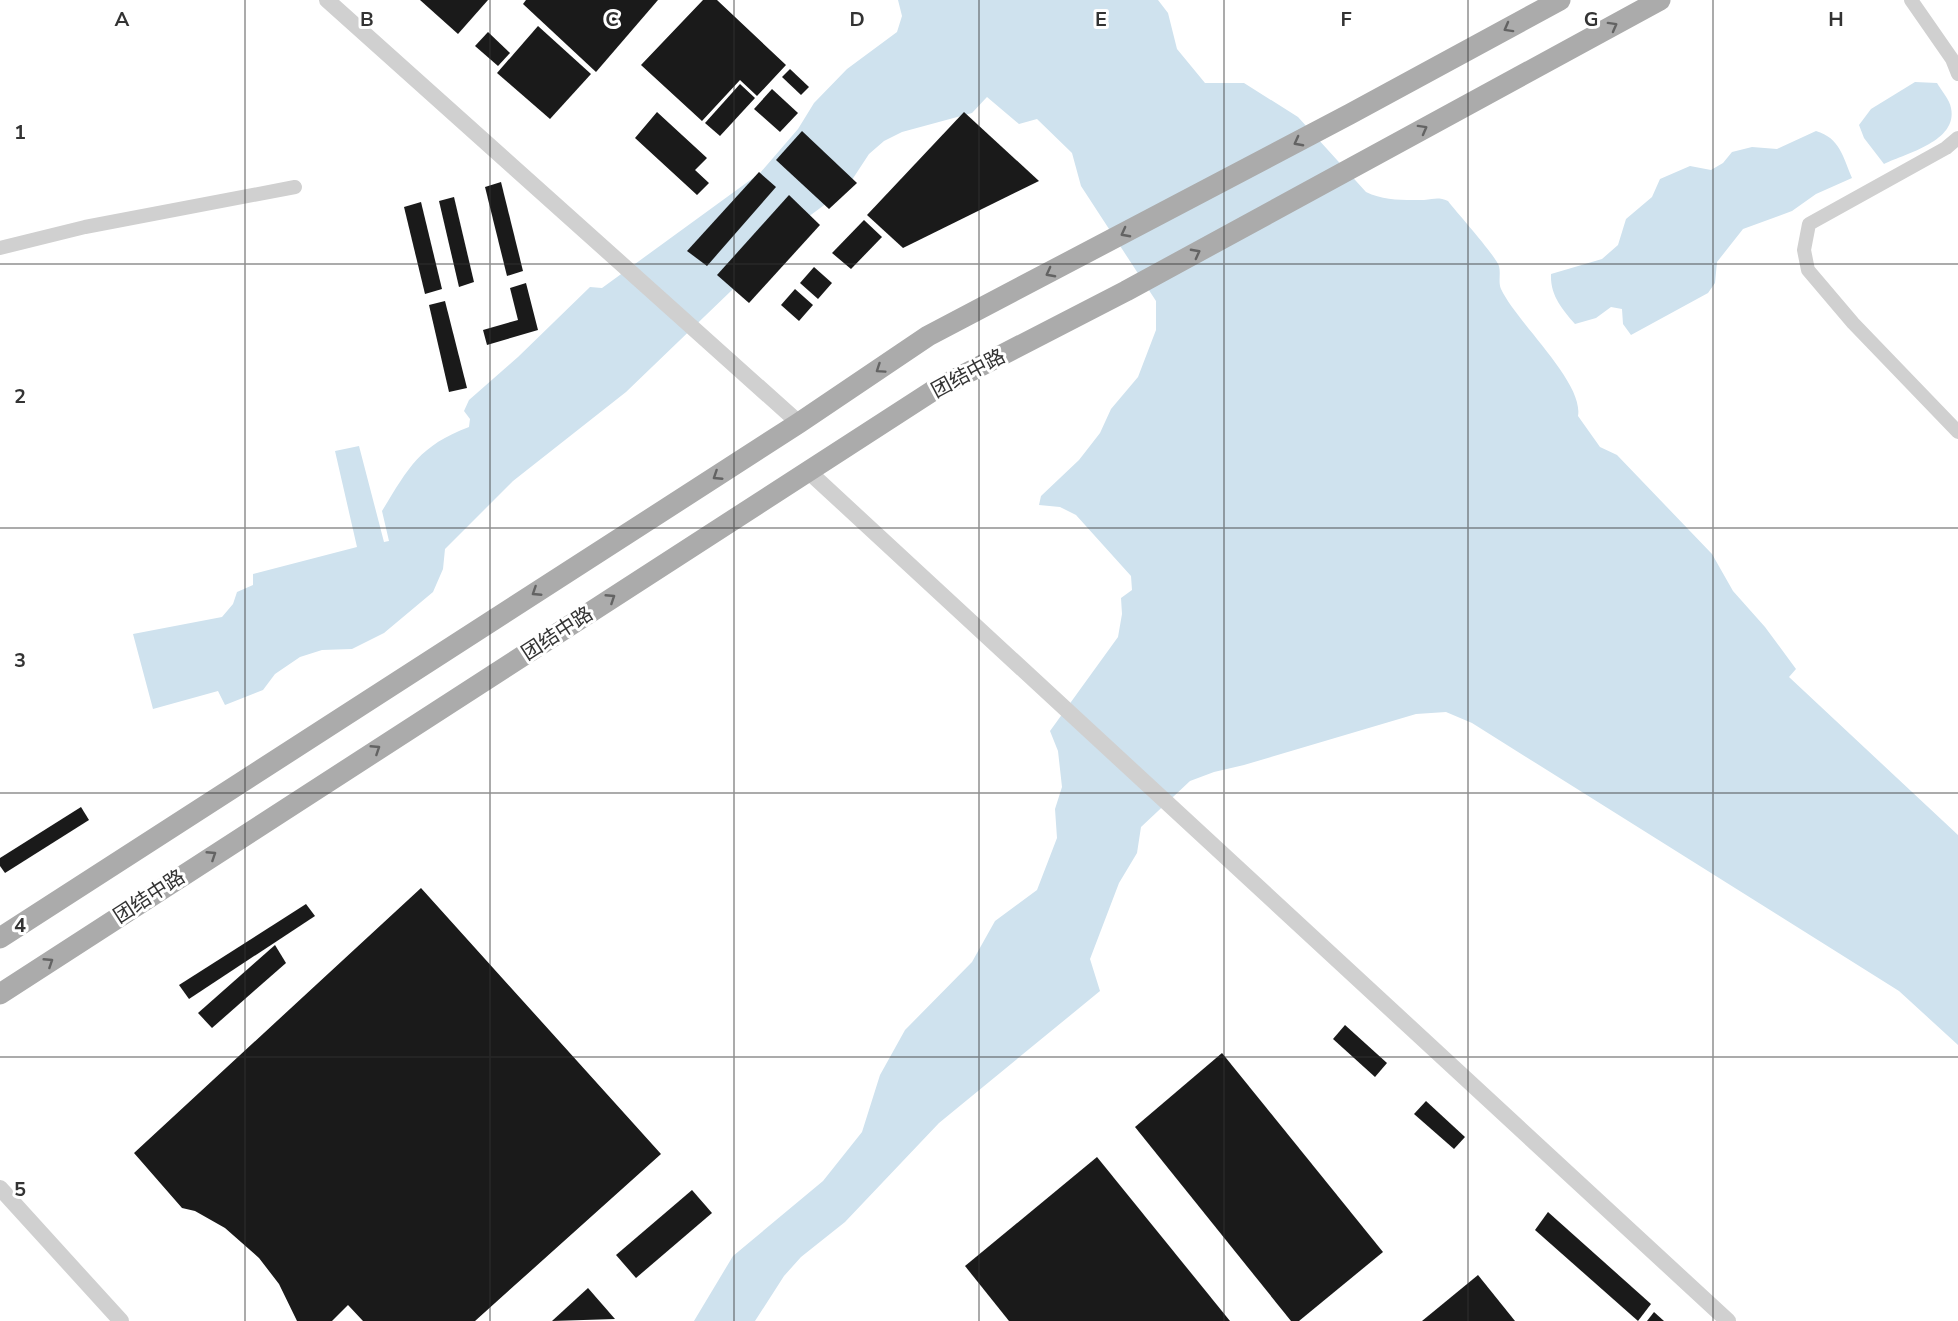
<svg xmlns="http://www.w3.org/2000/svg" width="1958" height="1321" font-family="'Nunito Sans','Noto Sans SC',sans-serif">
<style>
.water{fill:#cfe2ee}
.building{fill:#1a1a1a}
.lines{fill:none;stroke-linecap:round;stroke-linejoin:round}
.minor{stroke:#d0d0d0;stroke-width:14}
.tertiary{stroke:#d0d0d0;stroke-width:16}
.primary{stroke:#ababab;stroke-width:21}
.oneway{stroke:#636363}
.grid{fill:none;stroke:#333;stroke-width:1.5;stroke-opacity:0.55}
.labels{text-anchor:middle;stroke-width:6;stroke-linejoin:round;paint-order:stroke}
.street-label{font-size:20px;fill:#333;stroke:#fff}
.grid-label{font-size:20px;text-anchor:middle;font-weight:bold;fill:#333;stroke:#fff;stroke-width:6;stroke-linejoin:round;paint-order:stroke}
</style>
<rect width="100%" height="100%" fill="#fff"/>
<g class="water">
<path d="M898,0h260l10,13 9,36 28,34h39l54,34 68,75c18,9 38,8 58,8 11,-1 14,-3 24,1 10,13 47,54 51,65 2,8 -1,16 2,23 16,34 83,93 77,127l22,31 17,8 95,99 21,37 32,36 31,42 -7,8 169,158v210l-59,-54 -427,-268 -26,-11 -30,2 -172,51 -30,7 -24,9 -49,46 -4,26 -18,30 -29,76 10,32 -161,132 -94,99 -44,35 -17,19 -29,45h-61l39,-65 90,-75 39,-49 18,-57 25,-45 67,-68 23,-41 42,-31 20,-52 -2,-29 7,-22 -4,-36 -8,-20 68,-94 4,-23 -1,-16 11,-8 -1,-14 -55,-61 -16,-8 -21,-2 2,-9 38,-36 21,-27 11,-24 27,-32 18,-47v-29l-75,-115 -9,-33 -35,-34 -18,5 -32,-27 -15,16 -70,19 -18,9 -15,13 -23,35 -38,28 -182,175 -113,89 -68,68 -2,20 -10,23 -49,41 -32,16 -30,1 -22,7 -25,17 -12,16 -38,15 -7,-14 -65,18 -20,-75 89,-17 11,-13 4,-12 16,-7v-11l104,-27 -22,-96 24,-5 25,96 5,-1 -7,-30c27,-44 37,-65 87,-84l1,-8 -6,-8 5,-11 49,-43 72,-70 12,1 158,-115 38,-44 16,-26 33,-34 50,-37 5,-16z"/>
<path d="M1915,82l22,1c4,7 13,17 14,25 7,33 -44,45 -67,56l-20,-26 -5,-13 12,-16z"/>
<path d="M1816,131c24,7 27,26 36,47l-36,16 -24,17 -49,18 -26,33 -2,21 -7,10 -77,42 -8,-11 -1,-15 -11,-2 -15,11 -21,6c-13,-15 -25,-29 -24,-50l51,-15 16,-14 8,-26 26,-22 8,-18 30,-13 21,4 12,-7 9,-11 20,-5 25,2z"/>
</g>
<g class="building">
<polygon points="420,0 488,0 458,34"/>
<polygon points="526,0 658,0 596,72 523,4"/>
<polygon points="703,0 717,0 786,65 757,96 740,80 702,121 641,65"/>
<polygon points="538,26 591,74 550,119 497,73"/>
<polygon points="488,32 510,53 498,66 475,46"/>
<polygon points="790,69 809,87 801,95 782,77"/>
<polygon points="740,84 755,98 720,136 705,123"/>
<polygon points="772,89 798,113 780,132 754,109"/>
<polygon points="657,112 707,158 695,170 709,183 697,195 635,138"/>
<polygon points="964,112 1039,181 903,248 867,215"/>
<polygon points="802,131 857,183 829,209 776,160"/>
<polygon points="759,172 776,187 707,266 687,251"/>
<polygon points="501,182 523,271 507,276 485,187"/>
<polygon points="789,195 820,225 749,303 717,275"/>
<polygon points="454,197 474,282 459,287 439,201"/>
<polygon points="421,202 442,289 425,294 404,207"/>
<polygon points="864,220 882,237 851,269 832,253"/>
<polygon points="814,267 832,283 818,299 800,283"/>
<polygon points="526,283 538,330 487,345 483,330 518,320 510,288"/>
<polygon points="795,289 813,305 799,321 781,305"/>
<polygon points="445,301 467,388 449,392 429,305"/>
<polygon points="81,807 89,820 5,873 0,866 0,858"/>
<polygon points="421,888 661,1154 475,1321 363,1321 348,1305 332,1321 297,1321 279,1284 259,1258 225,1228 195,1211 182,1208 134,1153"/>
<polygon points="306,904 315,916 189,999 179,985"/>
<polygon points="275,945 286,963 212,1028 198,1013"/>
<polygon points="1345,1025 1387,1063 1375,1077 1333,1039"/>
<polygon points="1222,1053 1383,1252 1299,1321 1291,1321 1135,1127"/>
<polygon points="1426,1101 1465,1137 1454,1149 1414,1114"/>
<polygon points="1097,1157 1230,1321 1009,1321 965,1266"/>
<polygon points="692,1190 712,1213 636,1278 616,1255"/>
<polygon points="1548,1212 1651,1304 1638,1321 1535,1230"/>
<polygon points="1478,1275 1515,1321 1422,1321"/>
<polygon points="588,1288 615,1319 552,1321"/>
<polygon points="1654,1312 1664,1321 1647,1321"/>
</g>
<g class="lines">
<g class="minor">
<polyline points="1911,0 1952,59 1958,74"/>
<polyline points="1958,138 1946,148 1809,224 1804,250 1808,270 1853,323 1958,432"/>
<polyline points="0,248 85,227 295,187"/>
</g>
<g class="tertiary">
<polyline points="327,0 799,423"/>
<polyline points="808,471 1728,1321"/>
<polyline points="0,1188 121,1321"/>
</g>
<g class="primary">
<polyline points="0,938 799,423 928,336 1350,114 1560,0"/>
<polyline points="0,994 934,390 1126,291 1660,0"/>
</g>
</g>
<defs><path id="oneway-chevron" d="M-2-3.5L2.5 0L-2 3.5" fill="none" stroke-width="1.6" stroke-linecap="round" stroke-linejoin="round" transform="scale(1.5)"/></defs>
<g class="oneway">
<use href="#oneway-chevron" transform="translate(1613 26) rotate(-29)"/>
<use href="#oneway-chevron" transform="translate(1508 28) rotate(151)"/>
<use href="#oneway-chevron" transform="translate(1423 129) rotate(-29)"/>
<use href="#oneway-chevron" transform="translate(1298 142) rotate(152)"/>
<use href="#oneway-chevron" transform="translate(1125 233) rotate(152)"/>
<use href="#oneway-chevron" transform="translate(1196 253) rotate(-28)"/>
<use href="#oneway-chevron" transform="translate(1050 273) rotate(152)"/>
<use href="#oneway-chevron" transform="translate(880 369) rotate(146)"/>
<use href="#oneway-chevron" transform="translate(717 476) rotate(147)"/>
<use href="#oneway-chevron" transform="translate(536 592) rotate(147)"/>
<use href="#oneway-chevron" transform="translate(611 598) rotate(-33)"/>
<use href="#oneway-chevron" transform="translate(376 749) rotate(-33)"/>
<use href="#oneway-chevron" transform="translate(212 855) rotate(-33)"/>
<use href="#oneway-chevron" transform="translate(49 962) rotate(-33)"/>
</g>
<path class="grid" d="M245,0v1321M490,0v1321M734,0v1321M979,0v1321M1224,0v1321M1468,0v1321M1713,0v1321M0,264h1958M0,528h1958M0,793h1958M0,1057h1958"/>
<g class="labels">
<g class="street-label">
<text transform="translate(968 373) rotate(-28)" y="7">团结中路</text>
<text transform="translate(557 633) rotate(-33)" y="7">团结中路</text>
<text transform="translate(149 896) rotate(-33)" y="7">团结中路</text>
</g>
</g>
<g class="grid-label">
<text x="122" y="26">A</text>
<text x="367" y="26">B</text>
<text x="612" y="26">C</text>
<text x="857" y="26">D</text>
<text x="1101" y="26">E</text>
<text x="1346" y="26">F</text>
<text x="1591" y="26">G</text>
<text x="1836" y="26">H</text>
<text x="20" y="139">1</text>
<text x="20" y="403">2</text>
<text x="20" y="667">3</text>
<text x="20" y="932">4</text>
<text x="20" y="1196">5</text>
</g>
</svg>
